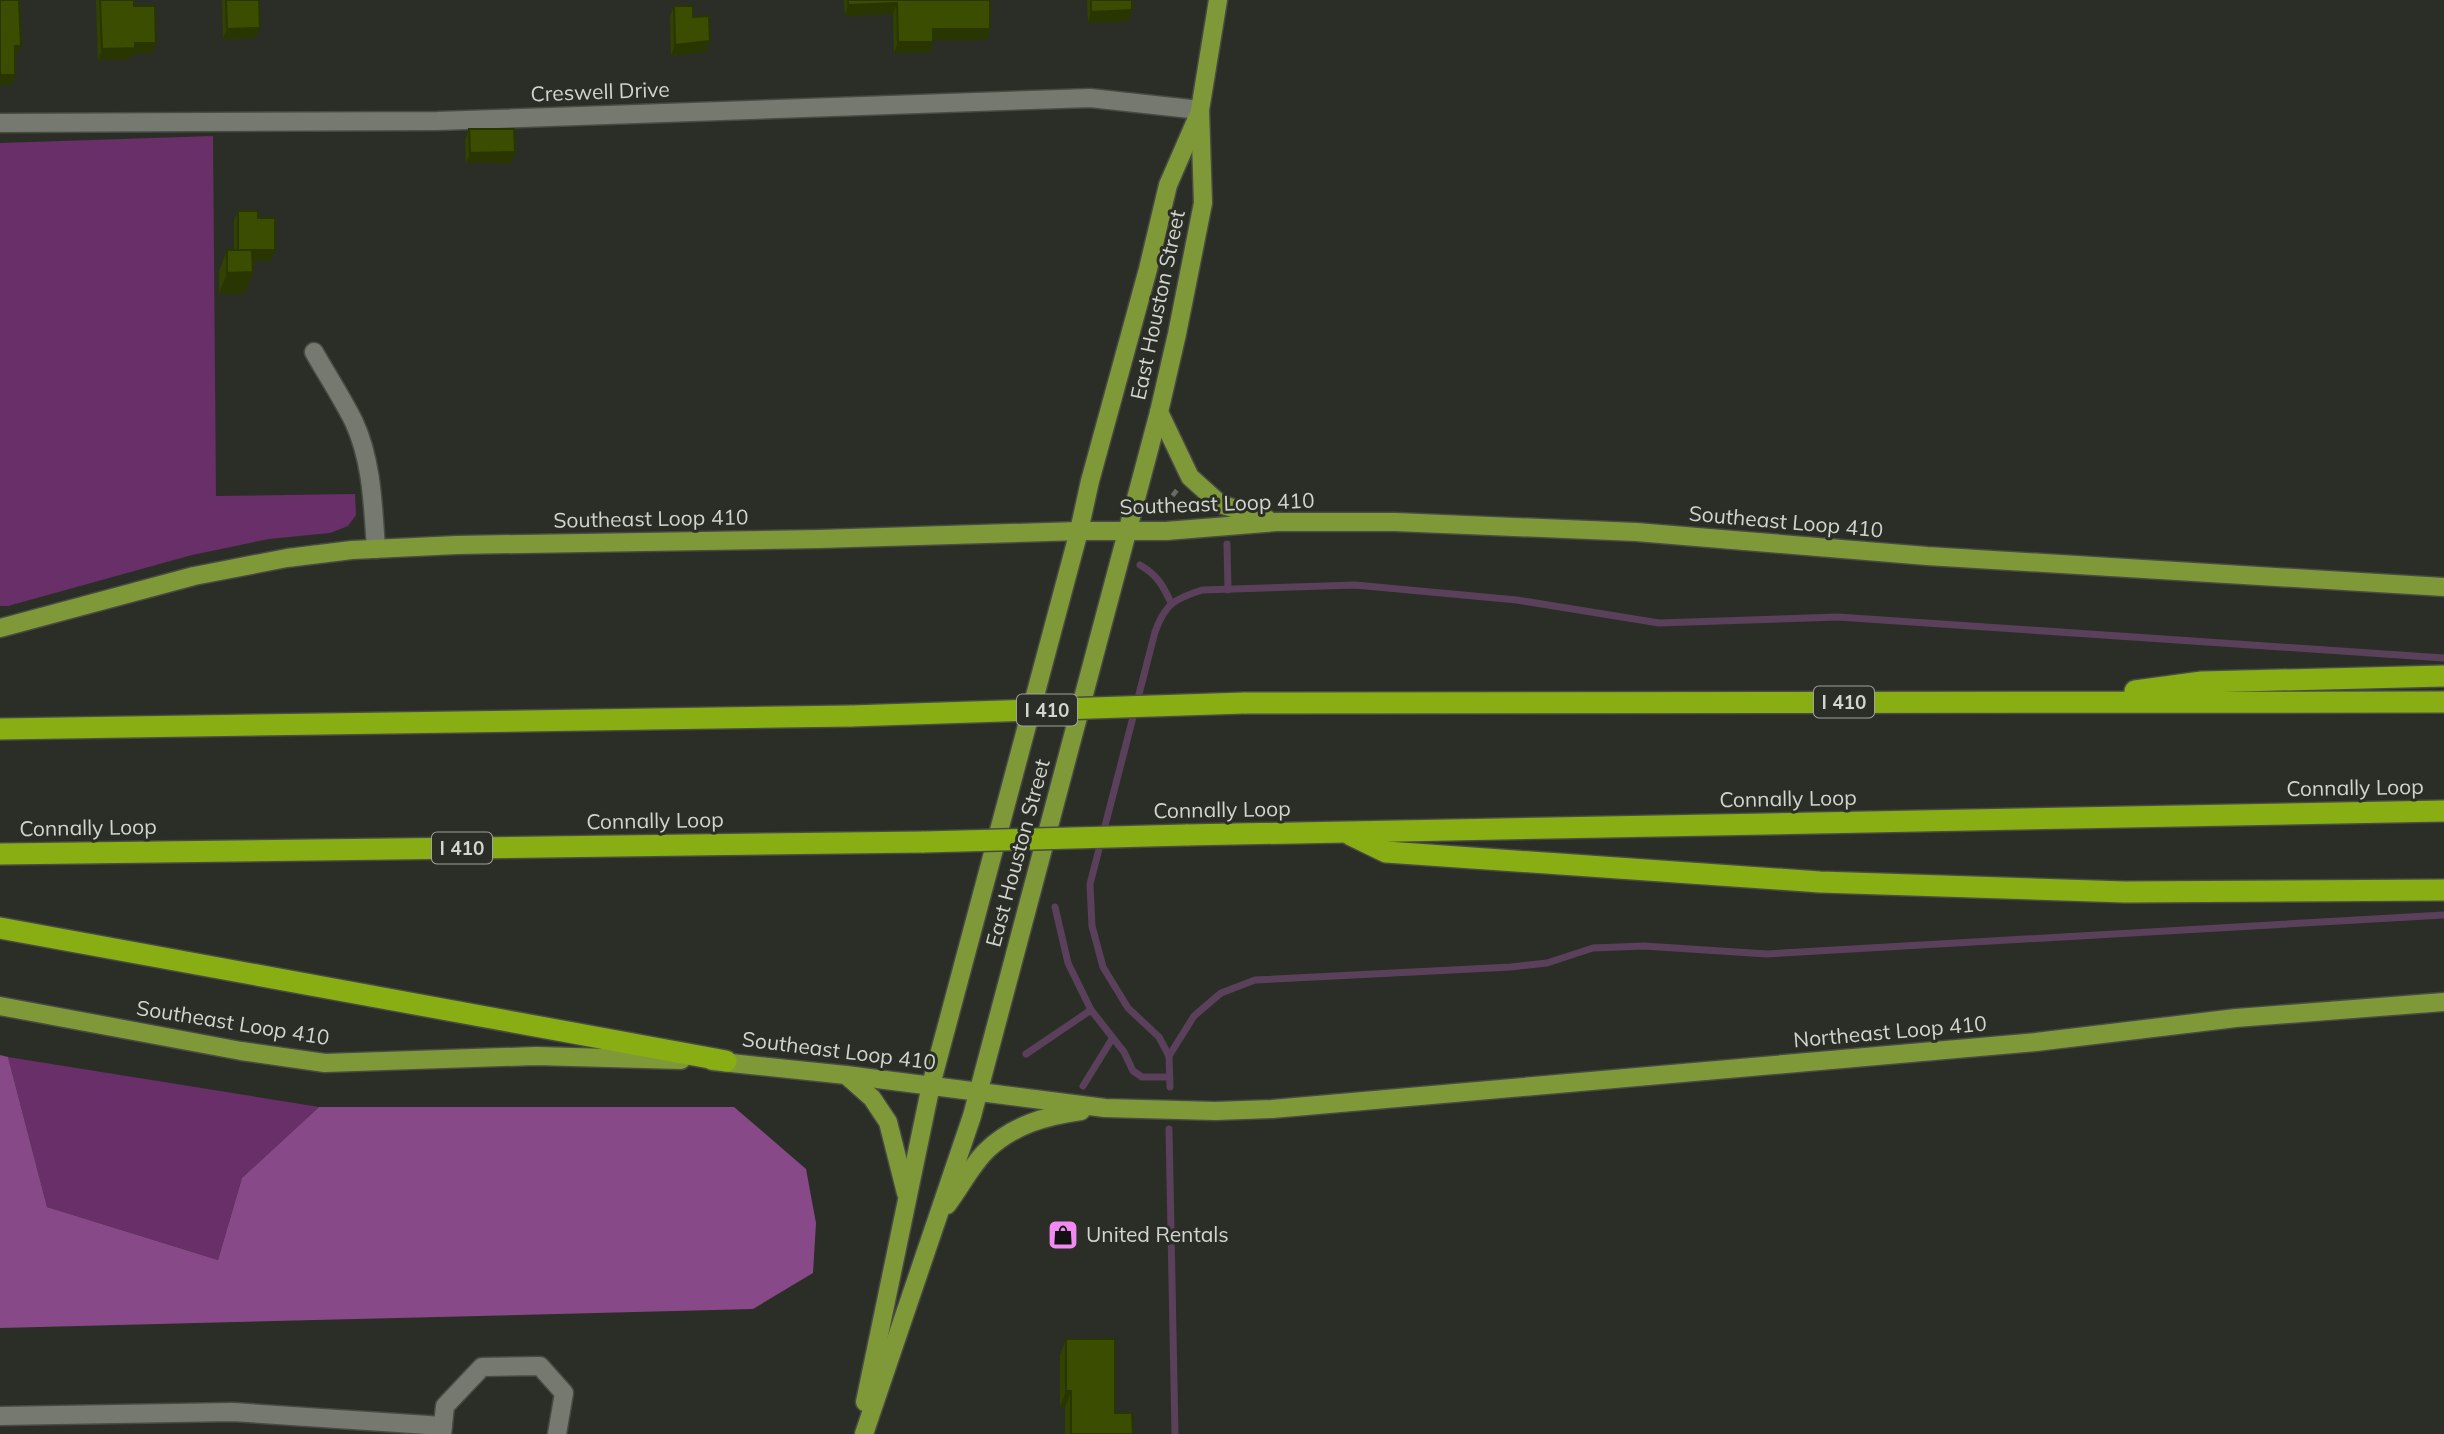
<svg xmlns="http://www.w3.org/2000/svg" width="2444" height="1434" font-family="Mulish,sans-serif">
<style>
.green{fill:#682f68}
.forest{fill:#884988}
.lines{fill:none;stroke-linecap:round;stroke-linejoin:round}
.stream{stroke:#5a405a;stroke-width:7}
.minor-casing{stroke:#484b44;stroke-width:21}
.major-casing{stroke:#484b44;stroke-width:21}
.highway-casing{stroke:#484b44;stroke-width:24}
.path{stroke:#696c65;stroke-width:4.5;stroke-dasharray:7 3.5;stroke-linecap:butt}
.minor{stroke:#75796f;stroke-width:18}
.major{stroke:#809938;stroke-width:18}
.highway{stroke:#88ae14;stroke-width:21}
.highway-bridge-casing{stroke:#484b44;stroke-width:24;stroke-linecap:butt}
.highway-bridge{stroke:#88ae14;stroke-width:21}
.wall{fill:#324201}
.shaded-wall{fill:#293601}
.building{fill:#3a4d01;stroke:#293601;stroke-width:2}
.labels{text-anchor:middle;stroke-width:6;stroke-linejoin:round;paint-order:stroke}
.shield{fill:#2b2e26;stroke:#a0a29c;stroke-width:2}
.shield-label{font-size:19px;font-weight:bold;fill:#d2d4cf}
.street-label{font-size:21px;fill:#d2d4cf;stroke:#2b2e26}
.poi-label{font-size:21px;fill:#d2d4cf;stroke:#2b2e26;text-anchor:start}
</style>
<rect width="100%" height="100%" fill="#2b2e26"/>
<g class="green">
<polygon points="213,136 216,496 355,494 356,515 348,526 330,533 269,539 192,555 8,606 0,606 0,143"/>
<polygon points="8,1057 319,1107 242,1178 218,1260 47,1207"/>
</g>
<polygon class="forest" points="0,1055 8,1057 47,1207 218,1260 242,1178 319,1107 734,1107 806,1169 816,1223 813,1273 753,1309 0,1328"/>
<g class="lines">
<g class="stream">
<polyline points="1227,544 1228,590"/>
<path d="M1140,565c17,10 23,20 31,38"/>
<polyline points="1055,907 1068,963 1091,1010 1124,1052 1133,1071 1142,1077 1169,1077"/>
<polyline points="1026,1054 1091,1010"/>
<polyline points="1169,1056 1194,1016 1221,993 1255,980 1511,967 1547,963 1593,948 1644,946 1767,954 2444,915"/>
<polyline points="1083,1086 1112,1039"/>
<path d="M1170,1087l-1,-31 -10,-19 -31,-29 -25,-41 -11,-41 -2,-42 65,-252c10,-28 19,-33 47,-42l153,-5 162,15 142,23 179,-6 606,41"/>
<polyline points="1169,1129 1175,1434"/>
</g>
<g class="minor-casing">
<g id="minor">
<polyline points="0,123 437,121 1090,98 1200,110"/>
<path d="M314,352c13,23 28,46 40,70 18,39 19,84 22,127"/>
<polyline points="0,1416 233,1412 443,1426"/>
<polyline points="442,1434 445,1406 482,1367 540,1366 564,1393 557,1434"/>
</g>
</g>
<g class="major-casing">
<g id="major">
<polyline points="1159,412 1190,477 1220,504 1267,519"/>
<polyline points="0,628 194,576 287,558 352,550 457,545 819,539 1079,531 1166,531 1277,522 1395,522 1636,532 1927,556 2444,587"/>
<polyline points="0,1006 241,1051 325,1063 536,1056 681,1060"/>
<polyline points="712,1061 846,1075 1105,1108 1215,1111 1272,1109 2036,1042 2236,1018 2444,1002"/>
<polyline points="846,1075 872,1098 888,1122 906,1193"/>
<path d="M947,1205c13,-17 24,-39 39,-54 27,-26 59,-35 95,-40"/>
<polyline points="865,1402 931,1085 1079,531 1090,481 1148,269 1168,185 1198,116"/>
<polyline points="864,1434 972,1116 1159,412 1177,334 1203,203 1200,110 1218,0"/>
</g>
</g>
<g class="highway-casing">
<g id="highway">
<polyline points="2135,691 2202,682 2444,676"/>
<polyline points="1244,703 2444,702"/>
<polyline points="0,729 851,716"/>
<polyline points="1186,835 2444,811"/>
<polyline points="1351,835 1386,852 1820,882 2125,892 2444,890"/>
<polyline points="0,854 924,842"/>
<polyline points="0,928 726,1061"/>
</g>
</g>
<polyline class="path" points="1166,504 1177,490"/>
<use href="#minor" class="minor"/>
<use href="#major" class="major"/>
<use href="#highway" class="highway"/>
<g class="highway-bridge-casing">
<g id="highway-bridge">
<polyline points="851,716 1244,703"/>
<polyline points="924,842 1186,835"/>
</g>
</g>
<use href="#highway-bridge" class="highway-bridge"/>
</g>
<g class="wall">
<polygon points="96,0 134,0 134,6 156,43 152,53 133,54 131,59 98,60"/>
<polygon points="222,0 259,0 256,38 223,39"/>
<polygon points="844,0 990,0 990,29 987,40 933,40 930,52 894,53 893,14 845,16"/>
<polygon points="1087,0 1132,0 1132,10 1128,21 1088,23"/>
<polygon points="674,6 693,17 710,41 706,52 671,56 670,17"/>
<polygon points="469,129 515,152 511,163 466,163 465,140"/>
<polygon points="238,211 258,218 271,261 253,261 253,272 245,293 219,294 219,271 227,250 234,250 234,221"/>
<polygon points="1066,1339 1115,1413 1133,1434 1065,1434 1065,1407 1060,1407 1060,1355"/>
</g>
<g class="shaded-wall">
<polygon points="897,3 893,14 845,16 848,5"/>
<polygon points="1132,10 1128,21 1088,23 1091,12"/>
<polygon points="260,28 256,38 223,39 227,29"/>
<polygon points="933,29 990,29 987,40 929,40"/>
<polygon points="710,41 706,52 671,56 675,45"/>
<polygon points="898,42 933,42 930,52 894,53"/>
<polygon points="135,43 156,43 152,53 133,54 131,59 98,60 102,49"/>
<polygon points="15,46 21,46 17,55 11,56"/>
<polygon points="0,75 15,75 12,85 0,85"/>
<polygon points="515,152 511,163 466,163 470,153"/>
<polygon points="238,250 275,250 271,261 234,261"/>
<polygon points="253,272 245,293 219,294 227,273"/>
<polygon points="1066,1391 1071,1391 1065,1407 1060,1407"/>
</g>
<g class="building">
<polygon points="0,0 19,0 21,46 15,46 15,75 0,75"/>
<polygon points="100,0 134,0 134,6 155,6 156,43 135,43 135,48 102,49"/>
<polygon points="226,0 259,0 260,28 227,29"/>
<polygon points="848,0 990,0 990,29 933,29 933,42 898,42 897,3 848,5"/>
<polygon points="1091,0 1132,0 1132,10 1091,12"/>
<polygon points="674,6 693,6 693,17 709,16 710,41 675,45"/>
<polygon points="469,129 514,129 515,152 470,153"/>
<polygon points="238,211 258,211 258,218 275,218 275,250 238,250"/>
<polygon points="227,250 252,250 253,272 227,273"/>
<polygon points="1066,1339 1115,1339 1115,1413 1132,1413 1133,1434 1071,1434 1071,1391 1066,1391"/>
</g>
<defs>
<g id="shop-square" transform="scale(1.575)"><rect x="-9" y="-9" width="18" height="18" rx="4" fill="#f28af2" stroke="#2b2e26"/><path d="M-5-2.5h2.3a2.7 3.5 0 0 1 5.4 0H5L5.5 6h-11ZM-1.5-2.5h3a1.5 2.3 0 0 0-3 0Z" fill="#111"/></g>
</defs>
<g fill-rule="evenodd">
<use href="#shop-square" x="1063" y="1235"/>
</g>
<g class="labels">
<g class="shield">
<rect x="1814" y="686.5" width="60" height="31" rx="5"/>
<rect x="1017" y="694.5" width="60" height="31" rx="5"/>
<rect x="432" y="832.5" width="60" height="31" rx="5"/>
</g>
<g class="shield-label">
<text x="1844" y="709">I 410</text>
<text x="1047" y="717">I 410</text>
<text x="462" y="855">I 410</text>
</g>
<g class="street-label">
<text transform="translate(600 92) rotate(-2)" y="7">Creswell Drive</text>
<text transform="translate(1158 305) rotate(-78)" y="7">East Houston Street</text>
<text transform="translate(1217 504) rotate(-2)" y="7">Southeast Loop 410</text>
<text transform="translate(651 519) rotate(-1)" y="7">Southeast Loop 410</text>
<text transform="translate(1786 522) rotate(5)" y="7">Southeast Loop 410</text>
<text transform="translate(2355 788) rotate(-1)" y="7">Connally Loop</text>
<text transform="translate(1788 799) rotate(-1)" y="7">Connally Loop</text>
<text transform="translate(1222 810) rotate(-1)" y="7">Connally Loop</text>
<text transform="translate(655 821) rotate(-1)" y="7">Connally Loop</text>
<text transform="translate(88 828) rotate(-1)" y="7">Connally Loop</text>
<text transform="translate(1018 853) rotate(-75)" y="7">East Houston Street</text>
<text transform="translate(233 1023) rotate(9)" y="7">Southeast Loop 410</text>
<text transform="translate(1890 1032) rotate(-5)" y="7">Northeast Loop 410</text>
<text transform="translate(839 1051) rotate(7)" y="7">Southeast Loop 410</text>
</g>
<g class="poi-label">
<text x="1086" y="1242">United Rentals</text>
</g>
</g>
</svg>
